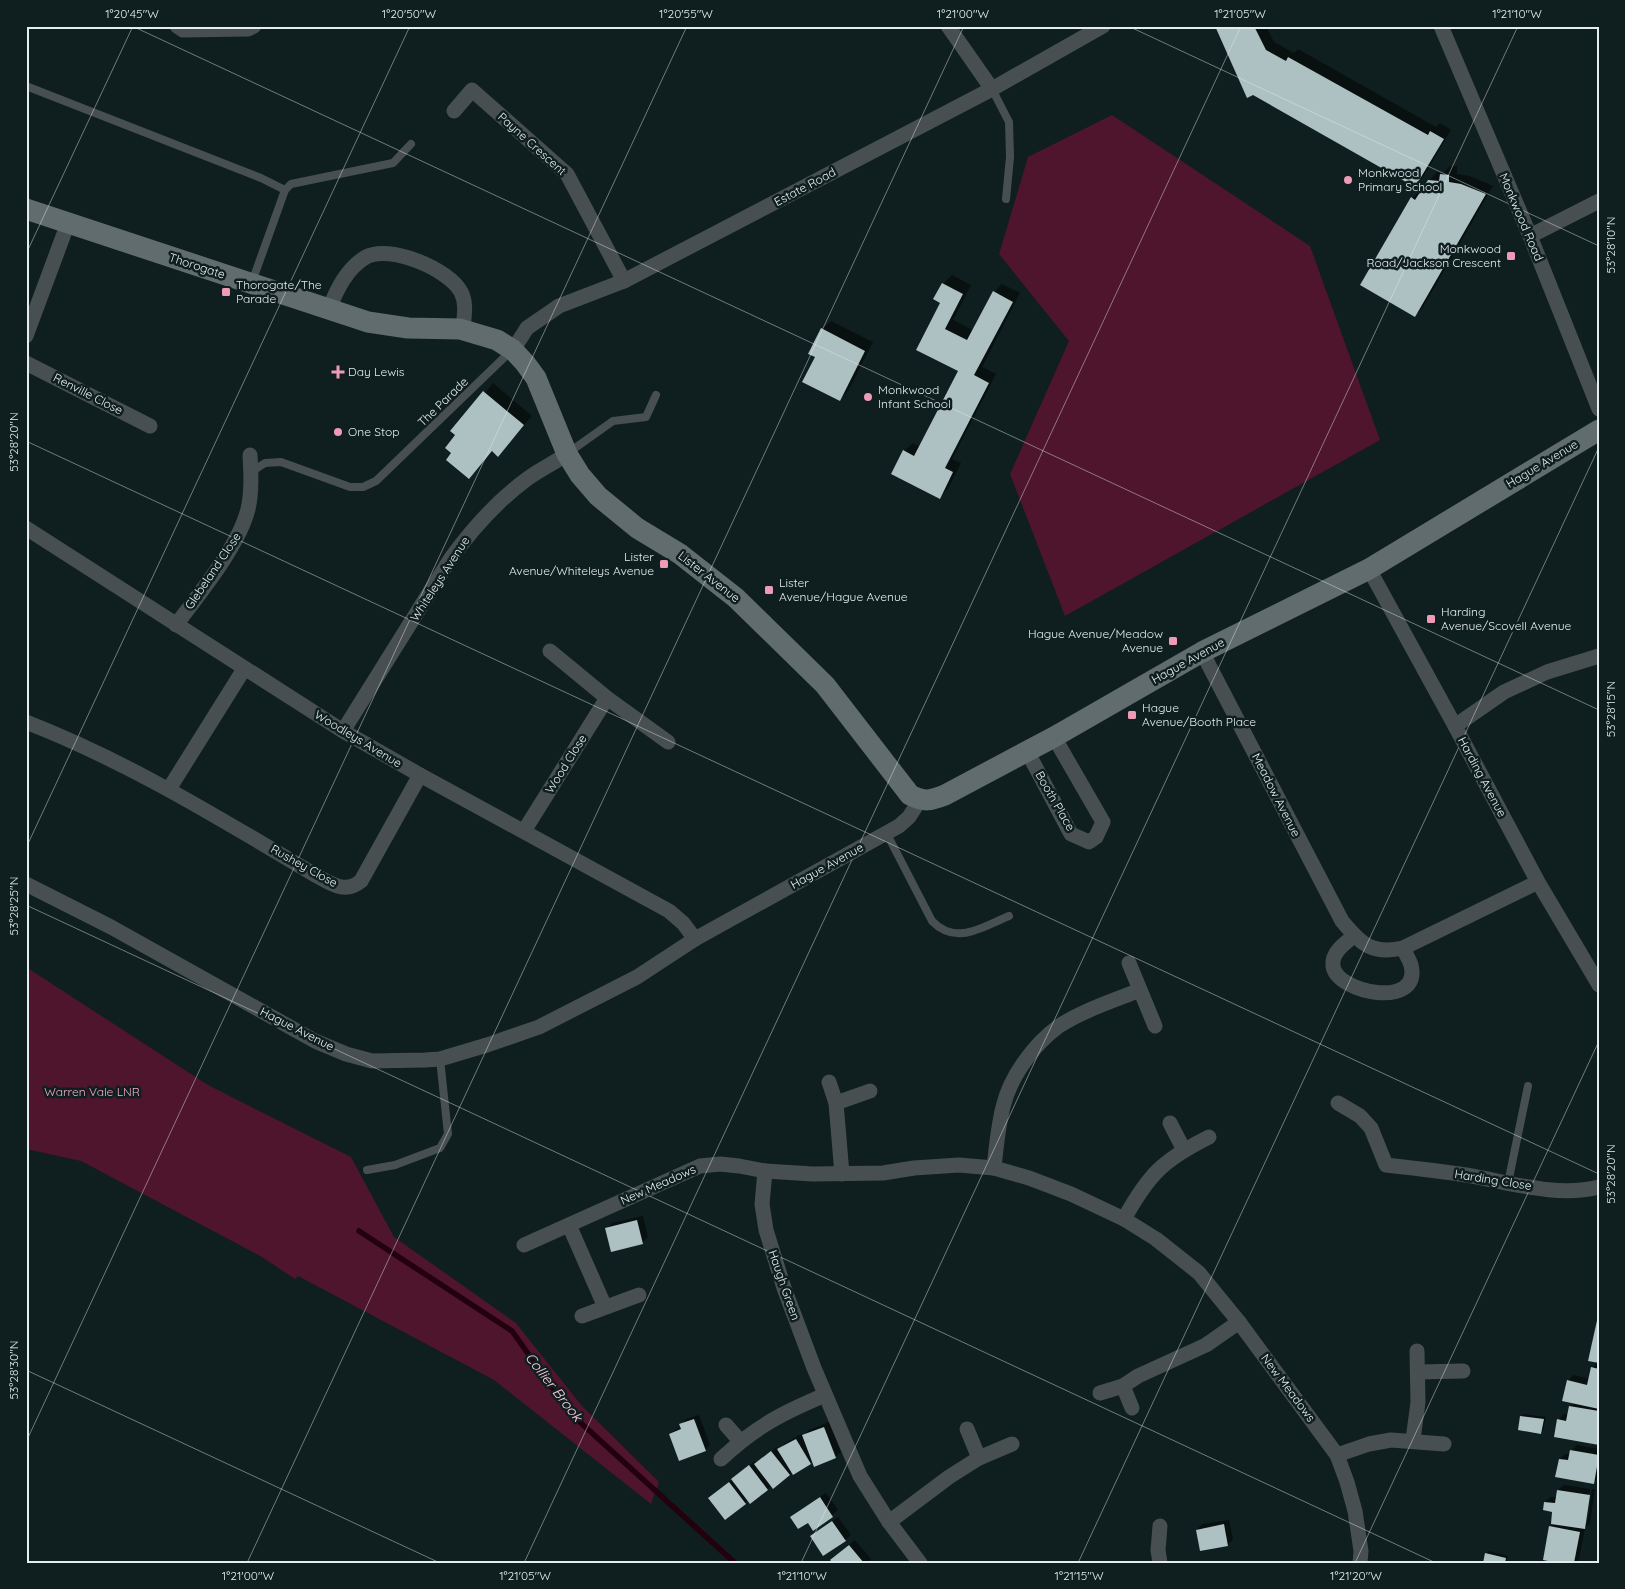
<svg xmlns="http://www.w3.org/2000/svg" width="1625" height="1589" font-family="Quicksand,sans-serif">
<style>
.green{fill:#4e152d}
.shadow{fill:#0007}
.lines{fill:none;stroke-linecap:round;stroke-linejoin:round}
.stream{stroke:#22000d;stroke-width:5.5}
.building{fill:#adc0c2}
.lane{stroke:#484f50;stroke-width:8}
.street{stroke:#484f50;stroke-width:15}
.secondary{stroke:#616c6e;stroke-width:21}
.ticks{fill:none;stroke:#e5eeef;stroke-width:1;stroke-opacity:0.45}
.poi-dot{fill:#ef9ab7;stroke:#0f1e1f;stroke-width:2}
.labels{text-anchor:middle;stroke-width:5;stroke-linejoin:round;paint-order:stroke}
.street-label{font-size:12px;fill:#e5eeef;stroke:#0f1e1f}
.poi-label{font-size:12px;fill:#e5eeef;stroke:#0f1e1f;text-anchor:start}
.park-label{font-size:12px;fill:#f6adc5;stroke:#0f1e1f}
.water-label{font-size:14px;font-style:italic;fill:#fdcada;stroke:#0f1e1f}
.neatline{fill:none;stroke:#e5eeef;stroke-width:2}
.ticks-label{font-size:12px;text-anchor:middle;fill:#e5eeef}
</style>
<rect width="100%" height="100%" fill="#0f1e1f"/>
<g class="green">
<polygon points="1112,115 1310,246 1380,440 1065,616 1010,474 1069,341 999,254 1028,157"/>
<polygon points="26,967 208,1085 351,1157 394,1237 516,1323 582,1406 659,1482 651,1504 494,1380 298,1276 295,1279 262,1257 81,1161 26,1149"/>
</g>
<g class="shadow">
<polygon points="1216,26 1266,26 1274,42 1294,53 1298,49 1436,127 1440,123 1451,130 1423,177 1415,186"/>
<polygon points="1450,166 1457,166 1457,174 1470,176 1493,186 1423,307 1415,316 1412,198 1421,190 1422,191 1429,181 1437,172 1443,173"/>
<polygon points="952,275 971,285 953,320 974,331 994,292 1002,284 1020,293 982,367 996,374 952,459 961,463 948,489 939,497 904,451 913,443 920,447 960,371 918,349 942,303 935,299 943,284"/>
<polygon points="831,321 873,342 848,391 840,399 816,356 822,329"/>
<polygon points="493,383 532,416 498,455 493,451 469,477 453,453 457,435 452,431"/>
<polygon points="643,1216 648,1237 643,1242 607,1229 612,1223"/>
<polygon points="1599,1318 1599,1444 1558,1420 1564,1414 1569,1415 1570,1407 1575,1402 1568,1381 1573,1375 1590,1379 1592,1368 1598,1362"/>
<polygon points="1524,1414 1546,1417 1543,1430 1541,1433 1521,1416"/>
<polygon points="699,1415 710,1445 705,1450 670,1434 676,1429 681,1427 681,1425 686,1419"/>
<polygon points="829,1422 841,1452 835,1457 813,1460 772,1485 750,1502 748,1500 745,1503 709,1498 755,1461 757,1463 777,1447 779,1449 784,1444 801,1434 803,1436 809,1430"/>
<polygon points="1577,1445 1599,1449 1599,1477 1593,1482 1560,1459 1565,1454 1570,1454 1571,1451"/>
<polygon points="1564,1485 1590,1489 1585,1524 1587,1524 1592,1489 1595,1489 1590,1523 1585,1528 1579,1559 1575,1563 1565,1563 1550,1527 1554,1524 1554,1511 1545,1502 1551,1497 1557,1497 1558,1490"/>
<polygon points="826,1493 838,1510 813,1529 808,1521 797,1512"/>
<polygon points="838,1517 851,1535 845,1540 811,1536"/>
<polygon points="1229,1520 1233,1539 1228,1545 1197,1530 1202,1524"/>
<polygon points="855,1540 871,1559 867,1563 834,1563 837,1555"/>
<polygon points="1489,1551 1508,1556 1506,1563 1484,1563 1486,1554"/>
</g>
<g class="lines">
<polyline class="stream" points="359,1231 512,1331 571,1414 735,1563"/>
</g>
<g class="building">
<polygon points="1215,26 1254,26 1266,50 1286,61 1288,57 1428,135 1430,131 1444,139 1415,187 1253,95 1247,98"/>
<polygon points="1440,174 1449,175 1449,182 1461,184 1486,194 1415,317 1360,285 1411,197 1415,200 1428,180 1439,181"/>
<polygon points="942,283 963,294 945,329 967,340 993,291 1013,302 974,375 989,383 945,468 953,472 940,499 891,474 903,450 914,456 958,371 916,350 940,303 933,299"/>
<polygon points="821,328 865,351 840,401 802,382 815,357 808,354"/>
<polygon points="483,391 524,425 498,457 492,451 469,479 446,460 451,453 445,448 455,435 450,431"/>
<polygon points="637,1220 643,1244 611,1252 605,1228"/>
<polygon points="1598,1316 1599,1316 1599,1363 1588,1361"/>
<polygon points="1591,1367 1599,1369 1599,1409 1562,1401 1567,1380 1587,1385"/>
<polygon points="1569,1406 1599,1411 1599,1445 1554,1437 1557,1419 1566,1421"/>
<polygon points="1520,1416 1544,1419 1541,1434 1518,1430"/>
<polygon points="694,1419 706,1451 679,1461 669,1434 681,1429 679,1424"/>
<polygon points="824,1427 836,1458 814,1467 802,1435"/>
<polygon points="796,1439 811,1464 793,1475 777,1449"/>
<polygon points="1570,1450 1599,1455 1594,1484 1555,1477 1559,1459 1568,1460"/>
<polygon points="771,1451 790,1475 773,1489 754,1464"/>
<polygon points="749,1465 768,1490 750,1504 731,1479"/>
<polygon points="729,1482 746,1504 725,1520 708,1498"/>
<polygon points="1557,1490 1590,1495 1585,1529 1551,1524 1552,1512 1543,1510 1544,1502 1555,1503"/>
<polygon points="820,1497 833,1517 813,1531 808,1523 798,1529 790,1517"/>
<polygon points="832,1521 846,1541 823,1556 810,1536"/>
<polygon points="1224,1524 1228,1546 1200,1551 1196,1530"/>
<polygon points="1549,1526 1580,1532 1574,1563 1558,1563 1543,1560"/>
<polygon points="849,1545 864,1563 833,1563 830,1560"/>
<polygon points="1485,1553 1506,1558 1505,1563 1483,1563"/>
</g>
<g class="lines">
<g class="lane">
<polyline points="26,86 261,178 285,190"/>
<polyline points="992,89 1009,122 1010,157 1006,199"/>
<polyline points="252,282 285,190 291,184 393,163 411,144"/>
<polyline points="568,453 613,421 646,417 656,395"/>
<polyline points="251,472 265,463 281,462 350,487 363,487 376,481 511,351"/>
<path d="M887,834l45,87c24,25 50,6 77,-5"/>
<polyline points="367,1170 395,1165 440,1148 448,1134 440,1059"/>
<polyline points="1508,1183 1528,1086"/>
</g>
<g class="street">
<polyline points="177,26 183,30 248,29 254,26"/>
<polyline points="948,26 992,89"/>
<polyline points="1441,26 1530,236 1599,409"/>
<polyline points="454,111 472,90 567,174 624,281"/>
<polyline points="1530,236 1599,201"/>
<path d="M329,309c8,-20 18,-41 37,-52 23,-13 83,12 95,35 6,11 3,25 2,37"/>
<polyline points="26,336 68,223"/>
<polyline points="513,350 527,328 559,306 624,281 992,89 1103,26"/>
<polyline points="26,363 150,426"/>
<polyline points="26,528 343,731 420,775 669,911 683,923 695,939"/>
<polyline points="1369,569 1455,726 1538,882 1599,985"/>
<path d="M176,625c23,-31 63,-79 72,-116 4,-17 3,-36 2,-54"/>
<polyline points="550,651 607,698 668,742"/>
<path d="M1202,652l140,269c19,23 30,34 61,27l135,-66"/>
<path d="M26,722c103,40 196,98 291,154 15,8 28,18 44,5l59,-106"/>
<polyline points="1455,726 1504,692 1547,672 1599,656"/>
<path d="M343,731l108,-173c22,-30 46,-57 76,-79 12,-9 27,-16 40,-25"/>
<polyline points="1027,751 1071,834 1089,842 1096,837 1103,822 1054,737"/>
<polyline points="169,789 244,669"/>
<polyline points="524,831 607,698"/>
<polyline points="26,884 111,927 315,1041 346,1054 372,1061 425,1060 440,1059 487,1045 539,1027 637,977 695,939 899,826 909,817 920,800"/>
<path d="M1354,936c-9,7 -23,17 -21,30 3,27 89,44 78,-1 -2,-6 -6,-12 -8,-17"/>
<polyline points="1129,963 1155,1026"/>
<polyline points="829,1082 836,1103 842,1174"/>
<polyline points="836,1103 870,1091"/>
<path d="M1338,1103l22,13 11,12 15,37c27,3 54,6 80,10 43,7 90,23 133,12"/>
<polyline points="1170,1123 1184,1150"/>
<path d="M994,1168c2,-20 4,-41 9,-61 7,-30 31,-63 56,-81 25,-16 54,-25 81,-36"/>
<polyline points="765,1171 762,1204 766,1230 784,1288 814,1368 860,1476 889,1522 920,1563"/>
<path d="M1124,1219c25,-45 39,-59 85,-82"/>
<polyline points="569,1225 605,1307"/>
<polyline points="524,1245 700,1166 720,1164 739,1166 765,1171 813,1174 883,1173 914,1168 959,1165 994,1168 1029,1178 1071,1194 1124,1219 1156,1239 1199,1273 1239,1322 1337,1455 1347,1482 1355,1511 1361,1551 1360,1563"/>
<polyline points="582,1316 639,1295"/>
<polyline points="1418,1372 1463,1371"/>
<polyline points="1123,1386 1132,1408"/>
<polyline points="1100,1393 1123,1386 1138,1376 1206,1345 1239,1322"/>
<polyline points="726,1425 740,1441"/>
<polyline points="967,1429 979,1458"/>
<polyline points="1413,1440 1418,1402 1417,1351"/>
<polyline points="1337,1455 1369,1444 1391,1440 1444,1444"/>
<path d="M721,1459c34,-32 61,-46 104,-64"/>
<polyline points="889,1522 949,1477 979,1458 1012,1444"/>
<polyline points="1160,1526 1158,1550 1160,1563"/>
</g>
<path class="secondary" d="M26,209l342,113 40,6 52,1 37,11 16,10 12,13 11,15 31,76 13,21 18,21 39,32 43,26 56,44 89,87 85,110c15,7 20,6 35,0l109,-58 148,-85 167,-83 230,-139"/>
</g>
<path class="ticks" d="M132,26l1467,684M1128,26l471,220M26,254l107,-228M26,441l1573,733M26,848l384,-822M26,905l1410,658M26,1370l414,193M26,1442l661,-1416M247,1563l717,-1537M524,1563l717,-1537M801,1563l717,-1537M1078,1563l521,-1116M1355,1563l244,-522"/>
<g class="poi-dot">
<circle cx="1348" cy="180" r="5"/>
<rect x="1506" y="251" width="10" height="10" rx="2.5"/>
<rect x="221" y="287" width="10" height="10" rx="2.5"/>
<path d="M335.5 364.5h5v5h5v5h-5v5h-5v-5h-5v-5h5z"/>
<circle cx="868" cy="397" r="5"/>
<circle cx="338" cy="432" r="5"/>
<rect x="659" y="559" width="10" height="10" rx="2.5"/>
<rect x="764" y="585" width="10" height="10" rx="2.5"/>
<rect x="1426" y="614" width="10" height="10" rx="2.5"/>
<rect x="1168" y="636" width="10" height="10" rx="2.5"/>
<rect x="1127" y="710" width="10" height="10" rx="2.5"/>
</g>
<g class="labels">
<g class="street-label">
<text transform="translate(532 144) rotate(42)" y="4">Payne Crescent</text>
<text transform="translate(805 187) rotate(-28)" y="4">Estate Road</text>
<text transform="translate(1521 217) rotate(67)" y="4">Monkwood Road</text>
<text transform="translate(197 266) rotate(18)" y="4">Thorogate</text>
<text transform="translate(88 394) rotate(27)" y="4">Renville Close</text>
<text transform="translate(443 402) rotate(-44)" y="4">The Parade</text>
<text transform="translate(1542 464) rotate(-31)" y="4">Hague Avenue</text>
<text transform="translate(213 571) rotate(-56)" y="4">Glebeland Close</text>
<text transform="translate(709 577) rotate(38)" y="4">Lister Avenue</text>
<text transform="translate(440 579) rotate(-57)" y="4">Whiteleys Avenue</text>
<text transform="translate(1188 661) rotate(-29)" y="4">Hague Avenue</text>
<text transform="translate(358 739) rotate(31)" y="4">Woodleys Avenue</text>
<text transform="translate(566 764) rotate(-58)" y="4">Wood Close</text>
<text transform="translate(1482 777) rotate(62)" y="4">Harding Avenue</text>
<text transform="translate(1276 795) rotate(63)" y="4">Meadow Avenue</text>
<text transform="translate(1055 801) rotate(60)" y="4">Booth Place</text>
<text transform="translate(304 866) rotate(29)" y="4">Rushey Close</text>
<text transform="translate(827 866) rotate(-29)" y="4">Hague Avenue</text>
<text transform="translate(297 1029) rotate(27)" y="4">Hague Avenue</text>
<text transform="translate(1493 1180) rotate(9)" y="4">Harding Close</text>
<text transform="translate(658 1185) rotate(-24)" y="4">New Meadows</text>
<text transform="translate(784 1285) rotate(71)" y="4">Haugh Green</text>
<text transform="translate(1288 1388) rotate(53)" y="4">New Meadows</text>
</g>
<g class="poi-label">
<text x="1358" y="177">Monkwood<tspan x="1358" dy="14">Primary School</tspan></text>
<text x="1501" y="253" text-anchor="end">Monkwood<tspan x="1501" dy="14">Road/Jackson Crescent</tspan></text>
<text x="236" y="289">Thorogate/The<tspan x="236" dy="14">Parade</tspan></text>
<text x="348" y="376">Day Lewis</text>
<text x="878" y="394">Monkwood<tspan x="878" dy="14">Infant School</tspan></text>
<text x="348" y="436">One Stop</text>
<text x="654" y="561" text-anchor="end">Lister<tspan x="654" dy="14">Avenue/Whiteleys Avenue</tspan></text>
<text x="779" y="587">Lister<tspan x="779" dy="14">Avenue/Hague Avenue</tspan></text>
<text x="1441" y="616">Harding<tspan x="1441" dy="14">Avenue/Scovell Avenue</tspan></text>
<text x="1163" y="638" text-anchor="end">Hague Avenue/Meadow<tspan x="1163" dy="14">Avenue</tspan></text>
<text x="1142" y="712">Hague<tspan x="1142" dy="14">Avenue/Booth Place</tspan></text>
</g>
<g class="park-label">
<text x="92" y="1096">Warren Vale LNR</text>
</g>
<g class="water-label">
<text transform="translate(554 1387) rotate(52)" y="5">Collier Brook</text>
</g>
</g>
<rect width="1625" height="1589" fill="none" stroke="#0f1e1f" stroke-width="55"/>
<rect x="28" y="28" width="1570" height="1534" class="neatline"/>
<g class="ticks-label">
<text x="132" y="18">1°20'45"W</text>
<text x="409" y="18">1°20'50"W</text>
<text x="686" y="18">1°20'55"W</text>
<text x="963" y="18">1°21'00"W</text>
<text x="1240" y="18">1°21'05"W</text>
<text x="1517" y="18">1°21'10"W</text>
<text transform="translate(1611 245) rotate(-90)" y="4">53°28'10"N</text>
<text transform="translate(14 442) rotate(-90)" y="4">53°28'20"N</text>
<text transform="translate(1611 709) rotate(-90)" y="4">53°28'15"N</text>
<text transform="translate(14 906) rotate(-90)" y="4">53°28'25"N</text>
<text transform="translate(1611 1174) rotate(-90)" y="4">53°28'20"N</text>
<text transform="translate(14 1370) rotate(-90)" y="4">53°28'30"N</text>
<text x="248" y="1580">1°21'00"W</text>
<text x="525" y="1580">1°21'05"W</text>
<text x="802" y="1580">1°21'10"W</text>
<text x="1079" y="1580">1°21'15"W</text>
<text x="1356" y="1580">1°21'20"W</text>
</g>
</svg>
